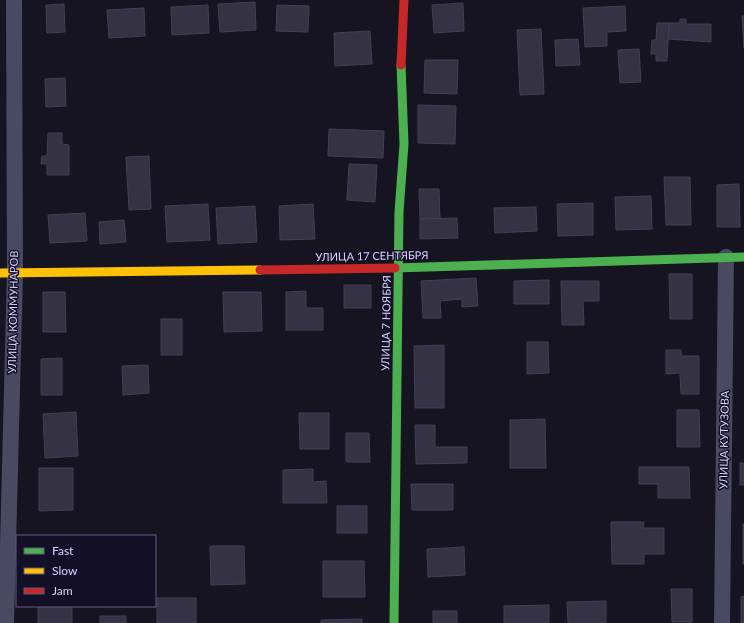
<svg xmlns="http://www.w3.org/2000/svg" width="744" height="623" font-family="Lato,sans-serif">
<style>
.building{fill:#343243;stroke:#433f54}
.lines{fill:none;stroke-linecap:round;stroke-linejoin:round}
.street{stroke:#4a4962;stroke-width:16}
.fast{stroke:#4caf50;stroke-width:9}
.slow{stroke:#ffc107;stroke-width:9}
.jam{stroke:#c62828;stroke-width:9}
.labels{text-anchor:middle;stroke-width:3;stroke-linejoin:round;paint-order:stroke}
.street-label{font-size:11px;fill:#d9d4ff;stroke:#130f26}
</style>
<rect width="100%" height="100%" fill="#161421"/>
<g class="building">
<polygon points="255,2 256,30 220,32 218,4"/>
<polygon points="463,3 464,31 434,33 432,5"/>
<polygon points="64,4 65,32 47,33 46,5"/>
<polygon points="208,5 209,33 172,35 171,7"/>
<polygon points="277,5 309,6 308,32 276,31"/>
<polygon points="625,6 626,31 607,32 607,46 585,47 583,8"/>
<polygon points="144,8 145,36 109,38 107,10"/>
<polygon points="742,16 744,16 744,48"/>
<polygon points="680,19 686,19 686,24 711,24 711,42 668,39 669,23 680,23"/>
<polygon points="657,23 669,23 667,61 656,61 656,54 651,54 652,40 656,40"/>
<polygon points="541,29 544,94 520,95 517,30"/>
<polygon points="370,31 372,64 335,66 334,33"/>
<polygon points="578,39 580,65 556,66 555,40"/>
<polygon points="639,49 641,82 620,83 618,50"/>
<polygon points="425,60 458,60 457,94 424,93"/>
<polygon points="65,78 66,106 46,107 45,79"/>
<polygon points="418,105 456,106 455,144 418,143"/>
<polygon points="329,129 384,131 383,158 328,156"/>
<polygon points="48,133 62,133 62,144 69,145 69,175 47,175 47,164 41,164 42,156 47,156"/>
<polygon points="149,156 151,209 129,210 126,157"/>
<polygon points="349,164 377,165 375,202 347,200"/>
<polygon points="664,177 690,177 691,225 666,225"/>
<polygon points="739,184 740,227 717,227 717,185"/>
<polygon points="419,189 439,189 440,219 420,219"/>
<polygon points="651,196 652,229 616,230 615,197"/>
<polygon points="593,203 593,235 558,236 557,204"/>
<polygon points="208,204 210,240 167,242 165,206"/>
<polygon points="313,204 315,239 280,240 279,206"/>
<polygon points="255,206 257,242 218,244 216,208"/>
<polygon points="536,207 537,231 495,233 494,208"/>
<polygon points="85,213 87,241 50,243 48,215"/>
<polygon points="457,218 458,238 420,239 420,219"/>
<polygon points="124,220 126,242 100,244 99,222"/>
<polygon points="669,274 692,274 692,319 670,319"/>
<polygon points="476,278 478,306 462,307 462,299 440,301 441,318 423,318 421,281"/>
<polygon points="549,280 549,304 514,304 514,281"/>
<polygon points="561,281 599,281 599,301 583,301 584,325 562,325"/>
<rect x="344" y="285" width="27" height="23"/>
<polygon points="306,291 306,308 323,308 323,330 286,330 286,292"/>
<polygon points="43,292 65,292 66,332 43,332"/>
<polygon points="223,292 261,292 262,331 224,332"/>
<rect x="161" y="319" width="21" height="36"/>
<polygon points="527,342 548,342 549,373 527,374"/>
<polygon points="444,345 444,408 415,408 414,346"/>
<polygon points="666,350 681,350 681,356 699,356 699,394 681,394 680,373 666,374"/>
<polygon points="62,358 62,395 41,395 41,359"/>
<polygon points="148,365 149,393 123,395 122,366"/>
<polygon points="677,410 699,410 700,447 677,447"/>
<polygon points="76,412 78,456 45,458 43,414"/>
<polygon points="299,413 329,413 329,449 300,449"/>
<polygon points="545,419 546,468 510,468 510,420"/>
<polygon points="415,425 435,425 435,447 467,447 467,463 416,464"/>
<polygon points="346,433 369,433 370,462 346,462"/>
<rect x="740" y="463" width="4" height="22"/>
<polygon points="639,467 689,467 690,498 658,498 658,484 639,484"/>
<polygon points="39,468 73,468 73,510 39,511"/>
<polygon points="313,469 313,482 326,481 327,503 283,503 283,470"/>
<polygon points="411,484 453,484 453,510 412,510"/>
<rect x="337" y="506" width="30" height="27"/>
<polygon points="611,522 644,522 643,528 664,528 664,554 644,554 644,564 612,564"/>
<rect x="743" y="524" width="1" height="40"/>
<polygon points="210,546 244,546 245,584 211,585"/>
<polygon points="464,547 465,575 428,577 427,549"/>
<polygon points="323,561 364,561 365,597 323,597"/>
<polygon points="671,589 692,589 692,622 672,622"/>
<polygon points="744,596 744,623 741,623 741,597"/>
<rect x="157" y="598" width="39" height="25"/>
<polygon points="606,601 606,623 568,623 567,602"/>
<polygon points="549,605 549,623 504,623 504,606"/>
<rect x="38" y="606" width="34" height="17"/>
<rect x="433" y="611" width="24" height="12"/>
<rect x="100" y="616" width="26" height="7"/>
<polygon points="362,619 362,623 321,623 321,620"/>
</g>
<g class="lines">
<g class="street">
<polyline points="6,623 15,273 14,0"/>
<polyline points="722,623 726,257"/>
</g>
<g class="fast">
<polyline points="395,268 744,257"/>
<polyline points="394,623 399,212 404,144 401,65"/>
</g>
<polyline class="slow" points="0,273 260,270"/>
<g class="jam">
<polyline points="401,65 404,0"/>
<polyline points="260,270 395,268"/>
</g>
</g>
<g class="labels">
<g class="street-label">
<text transform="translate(372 256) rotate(-1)" y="4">УЛИЦА 17 СЕНТЯБРЯ</text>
<text transform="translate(13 312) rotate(-89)" y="4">УЛИЦА КОММУНАРОВ</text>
<text transform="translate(386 323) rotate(-89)" y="4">УЛИЦА 7 НОЯБРЯ</text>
<text transform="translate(724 440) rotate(-89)" y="4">УЛИЦА КУТУЗОВА</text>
</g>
</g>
<rect x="16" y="535" width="140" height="72" fill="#130f26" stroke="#625e7d"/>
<rect x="24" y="548" width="20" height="6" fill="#4caf50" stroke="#625e7d"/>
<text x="52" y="555" font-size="12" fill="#d9d4ff">Fast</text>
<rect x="24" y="568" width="20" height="6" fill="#ffc107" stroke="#625e7d"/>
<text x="52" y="575" font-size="12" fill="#d9d4ff">Slow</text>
<rect x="24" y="588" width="20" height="6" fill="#c62828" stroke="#625e7d"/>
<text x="52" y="595" font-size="12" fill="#d9d4ff">Jam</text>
</svg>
